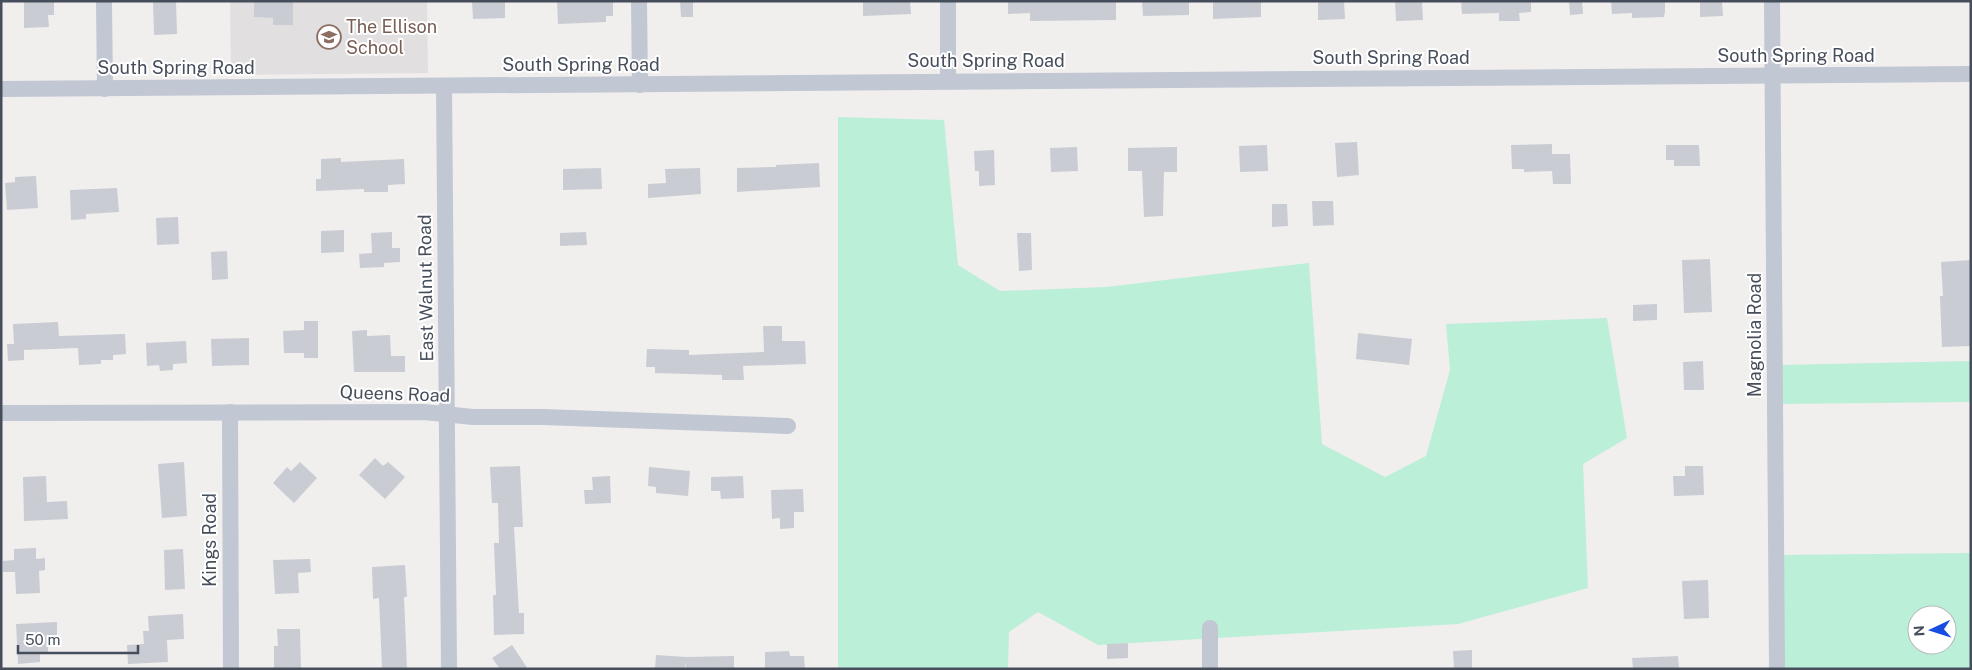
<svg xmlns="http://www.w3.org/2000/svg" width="1972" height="670" font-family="'Public Sans',sans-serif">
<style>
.education{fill:#e2dfe0}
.green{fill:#bbefd8;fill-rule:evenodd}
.building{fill:#caccd4}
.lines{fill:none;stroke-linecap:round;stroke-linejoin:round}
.minor{stroke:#c1c7d3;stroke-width:16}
.labels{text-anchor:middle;stroke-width:4;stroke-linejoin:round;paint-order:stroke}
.education-label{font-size:18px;fill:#785e54;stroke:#fff;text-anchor:start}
.street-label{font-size:18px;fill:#464e5b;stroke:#fff}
</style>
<rect width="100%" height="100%" fill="#f1eeee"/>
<polygon class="education" points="230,1 427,1 428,73 231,75"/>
<g class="green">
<polygon points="838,117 944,120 958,265 1000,291 1106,287 1309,263 1322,444 1385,477 1426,456 1450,370 1446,324 1607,318 1627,438 1583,464 1588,588 1458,624 1098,645 1038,612 1009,632 1008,669 838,669"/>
<polygon points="1971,361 1971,402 1773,404 1773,365"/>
<path d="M1971,553v116h-194l-1,-114zM1917,615h30v30h-30z"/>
</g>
<g class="building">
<polygon points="24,1 54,1 54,15 48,15 49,27 24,28"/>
<polygon points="153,1 176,1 177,34 154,35"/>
<polygon points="254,1 293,1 293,25 273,25 273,18 254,17"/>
<polygon points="472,1 505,1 505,18 473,19"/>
<polygon points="557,1 613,1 613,16 606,16 606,22 558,24"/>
<polygon points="680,1 693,1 693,17 681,17"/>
<polygon points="863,1 910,1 911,14 863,16"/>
<polygon points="1008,1 1116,1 1116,20 1030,21 1030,13 1008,14"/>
<polygon points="1142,1 1189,1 1189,15 1143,16"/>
<polygon points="1213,1 1261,1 1261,17 1213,19"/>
<polygon points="1318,1 1344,1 1345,19 1318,20"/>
<polygon points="1395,1 1422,1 1423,20 1396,21"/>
<polygon points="1461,1 1531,1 1531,12 1519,13 1520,21 1499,21 1499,13 1462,14"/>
<polygon points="1569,1 1582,1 1583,14 1570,15"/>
<polygon points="1611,1 1665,1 1665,12 1664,17 1632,18 1632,13 1612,14"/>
<polygon points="1700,1 1722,1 1723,16 1700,17"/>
<polygon points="1357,142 1359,175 1337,177 1335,143"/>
<polygon points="1552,144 1552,154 1570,154 1571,184 1553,184 1552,171 1524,172 1524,169 1512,169 1511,145"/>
<polygon points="1267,145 1268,171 1240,172 1239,146"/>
<polygon points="1666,145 1699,145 1700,166 1674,166 1674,160 1666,160"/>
<polygon points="1077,147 1078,171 1051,172 1050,148"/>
<polygon points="1177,147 1177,172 1164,172 1163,216 1144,217 1142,171 1128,171 1128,148"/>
<polygon points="994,150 995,185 979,186 979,171 975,171 974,151"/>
<polygon points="341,158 341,162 404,159 405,184 388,185 388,192 364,192 364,189 316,191 316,179 321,179 321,159"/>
<polygon points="819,163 820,187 737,192 737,168 776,167 776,165"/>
<polygon points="601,168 602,189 563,190 563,169"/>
<polygon points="700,168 701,194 648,198 648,184 666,183 665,169"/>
<polygon points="36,176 38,208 7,210 5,183 15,182 15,177"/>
<polygon points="117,188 119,212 86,214 86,219 71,220 70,190"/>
<polygon points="1312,201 1333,201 1334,225 1313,226"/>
<polygon points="1272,204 1287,204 1288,226 1272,227"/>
<polygon points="178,217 179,244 157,245 156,218"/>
<polygon points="344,230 344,252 321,253 321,231"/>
<polygon points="392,232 392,248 400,248 400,262 384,263 384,267 360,268 359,254 372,253 371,233"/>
<polygon points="586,232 587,245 560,246 560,233"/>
<polygon points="1017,233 1031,233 1032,270 1019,271"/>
<polygon points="227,251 228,279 212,280 211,252"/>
<polygon points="1710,259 1712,312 1684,313 1682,260"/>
<polygon points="1971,260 1971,346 1942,347 1940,296 1943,296 1941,262"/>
<polygon points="1657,304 1657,320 1633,321 1633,305"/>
<polygon points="304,321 318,321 318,358 304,358 304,353 284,353 283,331 304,330"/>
<polygon points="58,322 59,336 125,334 126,354 113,355 113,360 101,360 101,364 79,365 78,348 24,350 24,360 8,361 7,344 14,344 13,324"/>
<polygon points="763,326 782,326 782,341 805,341 806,364 743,366 744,380 722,380 722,375 655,373 655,367 646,367 647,349 689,350 689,355 764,352"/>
<polygon points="367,330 367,336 390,335 391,356 405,356 405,372 354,372 352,331"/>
<polygon points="1358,333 1412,339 1409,365 1356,359"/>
<polygon points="249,338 249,365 212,366 211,339"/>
<polygon points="186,341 187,363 173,364 173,370 160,371 159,365 147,366 146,343"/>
<polygon points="1703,361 1704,390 1684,390 1683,362"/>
<polygon points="375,458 383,466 388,462 405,477 385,499 359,475"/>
<polygon points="184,462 187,516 162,518 158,464"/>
<polygon points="300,462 317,478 294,503 273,483 287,467 291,471"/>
<polygon points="520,466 523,527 514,527 519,613 524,613 524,634 494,635 493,595 496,595 494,543 499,543 498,503 492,503 490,467"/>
<polygon points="1685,466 1703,466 1704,495 1674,496 1673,476 1685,476"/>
<polygon points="649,467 690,471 688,496 656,493 656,487 648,486"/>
<polygon points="46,476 47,502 67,501 68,519 24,521 23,477"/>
<polygon points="610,476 611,503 585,504 584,490 593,490 592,477"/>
<polygon points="743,476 744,498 721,499 720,491 711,491 711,477"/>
<polygon points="803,489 804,512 794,512 794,528 780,529 780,518 772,519 771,490"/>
<polygon points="36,548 36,559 45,558 45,570 39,571 40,593 16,594 15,572 3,572 3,561 14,560 14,549"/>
<polygon points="183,549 185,589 165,590 164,550"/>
<polygon points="310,559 311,572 298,573 299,593 275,594 273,560"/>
<polygon points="405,565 407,597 404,597 407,669 382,669 379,598 373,599 372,567"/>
<polygon points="1708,580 1709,618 1684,619 1682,581"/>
<polygon points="183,614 184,639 167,640 168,662 128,664 127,645 144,644 143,631 149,631 148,616"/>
<polygon points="57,622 57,637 48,638 48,653 40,654 40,662 18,664 16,624"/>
<polygon points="277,629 300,629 301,669 274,669 274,646 278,646"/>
<polygon points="1128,643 1128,658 1107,659 1107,644"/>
<polygon points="512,645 528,669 500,669 492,658"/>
<polygon points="1472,650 1472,669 1454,669 1453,651"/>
<polygon points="789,651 790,656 804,656 805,669 765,669 765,652"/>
<polygon points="656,655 686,657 734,656 734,669 686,669 686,661 685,669 655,669"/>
<polygon points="1678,656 1679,669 1633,669 1632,658"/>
</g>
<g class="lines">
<g class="minor">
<polyline points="104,1 105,89"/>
<polyline points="639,1 640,85"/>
<polyline points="948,1 948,81"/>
<polyline points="1772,1 1777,669"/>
<polyline points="444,86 449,669"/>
<polyline points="1,89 1971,74"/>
<polyline points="230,412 231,669"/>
<polyline points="1,413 424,412 473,417 543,417 788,426"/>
<polyline points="1210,628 1210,669"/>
</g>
</g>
<defs>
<g id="school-ring" transform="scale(1.25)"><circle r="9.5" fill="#fff" stroke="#8d6e63" stroke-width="1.5"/><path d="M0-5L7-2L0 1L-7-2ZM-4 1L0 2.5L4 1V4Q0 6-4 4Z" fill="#8d6e63"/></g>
</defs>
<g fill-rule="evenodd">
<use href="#school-ring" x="329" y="37"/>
</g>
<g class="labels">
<g class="education-label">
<text x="346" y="33">The Ellison<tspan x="346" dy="21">School</tspan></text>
</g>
<g class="street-label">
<text x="1796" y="62">South Spring Road</text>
<text x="1391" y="64">South Spring Road</text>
<text x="986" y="67">South Spring Road</text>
<text x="581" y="71">South Spring Road</text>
<text x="176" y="74">South Spring Road</text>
<text transform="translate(426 288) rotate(-91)" y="6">East Walnut Road</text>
<text transform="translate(1755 335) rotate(-90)" y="6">Magnolia Road</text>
<text transform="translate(395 394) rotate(2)" y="6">Queens Road</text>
<text transform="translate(210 540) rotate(-90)" y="6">Kings Road</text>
</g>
</g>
<rect width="1972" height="670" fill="none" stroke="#464e5b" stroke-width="5"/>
<g transform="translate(1932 630) rotate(266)"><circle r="24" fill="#ffffff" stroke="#b5b8bd"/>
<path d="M0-4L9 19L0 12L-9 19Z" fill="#174ee1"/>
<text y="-8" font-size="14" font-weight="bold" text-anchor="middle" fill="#464e5b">N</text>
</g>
<path d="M18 645v8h120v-8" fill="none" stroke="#464e5b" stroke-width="2.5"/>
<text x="25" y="645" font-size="15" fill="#464e5b" stroke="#ffffff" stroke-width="4" paint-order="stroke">50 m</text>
</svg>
